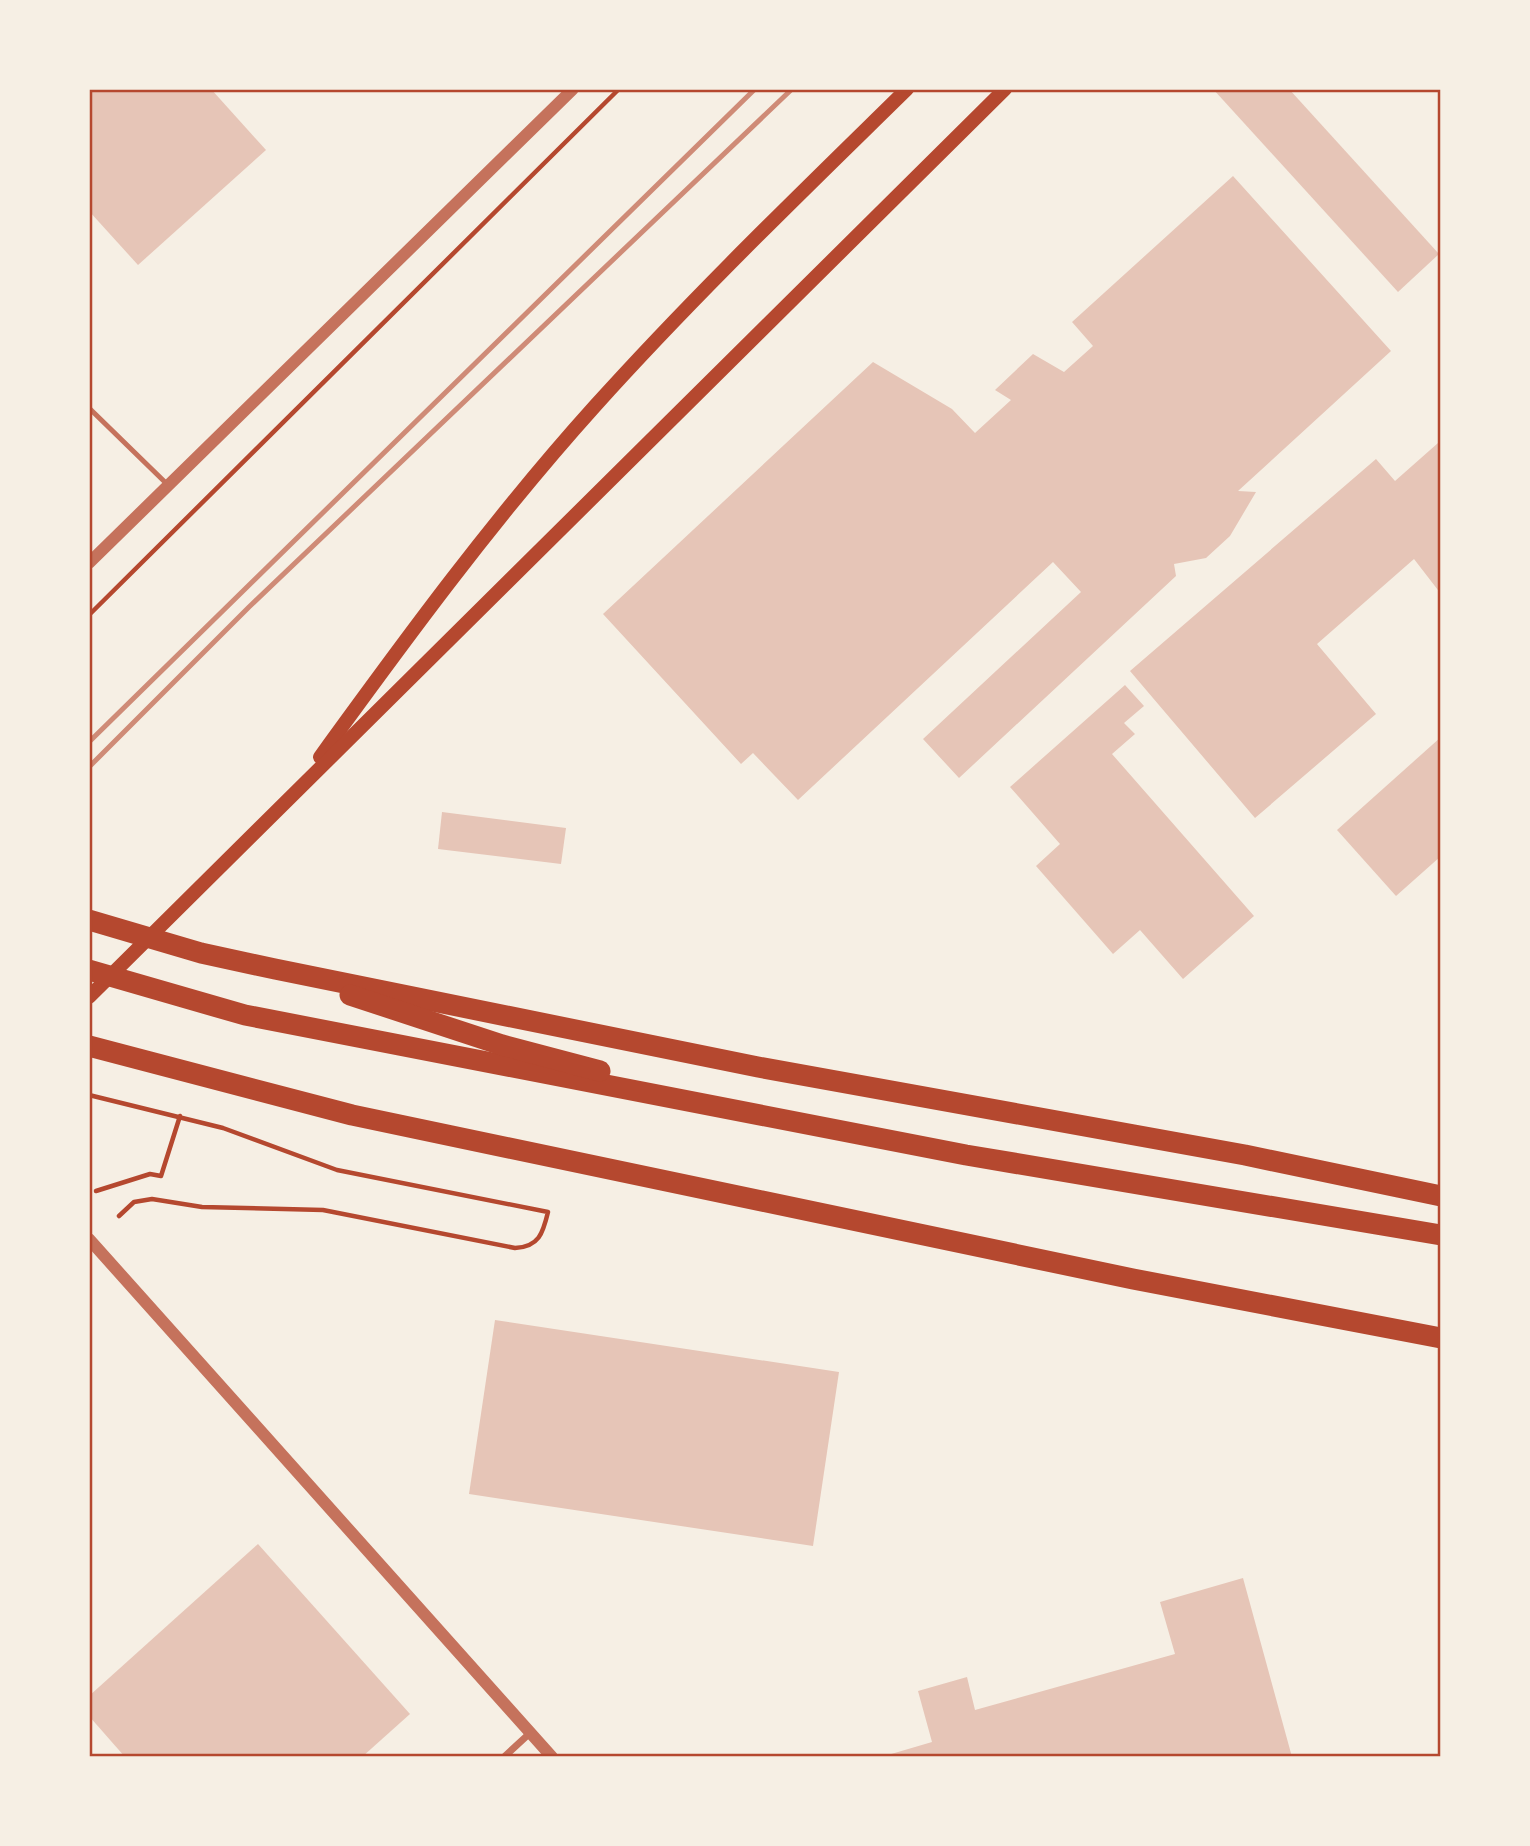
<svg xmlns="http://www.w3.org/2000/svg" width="1530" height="1846" font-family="'Golos Text',sans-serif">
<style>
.building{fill:#e6c5b7}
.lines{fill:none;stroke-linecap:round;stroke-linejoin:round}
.path{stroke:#b5482f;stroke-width:4.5}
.service{stroke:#c5725c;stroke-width:5}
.minor{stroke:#c5725c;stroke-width:7}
.tertiary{stroke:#c5725c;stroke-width:12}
.secondary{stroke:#b5482f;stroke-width:14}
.motorway{stroke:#b5482f;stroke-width:21}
.rail{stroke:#cf8b77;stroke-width:5}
.neatline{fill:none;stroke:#b5482f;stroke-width:2.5}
</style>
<rect width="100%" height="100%" fill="#f6efe4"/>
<g class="building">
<polygon points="89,89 211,89 266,150 138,265 89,211"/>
<polygon points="1213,89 1289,89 1439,254 1398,292"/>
<polygon points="1233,176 1391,351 1238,491 1256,492 1230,536 1206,558 1174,564 1176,576 959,778 923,739 1081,592 1053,562 798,800 753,753 741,764 603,614 873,362 952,409 975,433 1011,400 995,390 1033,354 1064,372 1093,346 1072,322"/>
<polygon points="1438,443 1441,594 1414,559 1317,644 1376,714 1255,818 1130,671 1376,459 1395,481"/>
<polygon points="1125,685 1144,706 1124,723 1135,734 1112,754 1254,916 1183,979 1140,930 1113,954 1036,866 1060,844 1010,787"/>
<polygon points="1441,737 1441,856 1396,896 1337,830"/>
<polygon points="442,812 566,828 561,864 438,849"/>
<polygon points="495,1320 839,1372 813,1546 469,1494"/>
<polygon points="258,1544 410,1714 362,1757 125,1757 89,1716 89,1696"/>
<polygon points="1243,1578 1292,1757 881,1757 932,1742 918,1691 967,1677 975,1710 1175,1654 1160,1602"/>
</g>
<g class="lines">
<g class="path">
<polyline points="89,615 619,89"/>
<path d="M89,1095l134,33 114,42 211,42c-5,21 -9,35 -33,36l-192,-38 -121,-3 -50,-8 -18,3 -15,14"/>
<polyline points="96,1191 150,1174 161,1176 180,1116"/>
</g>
<polyline class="service" points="89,408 169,486"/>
<polyline class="minor" points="504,1757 530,1733"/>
<g class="tertiary">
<polyline points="89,563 573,89"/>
<polyline points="89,1239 552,1757"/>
</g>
<g class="secondary">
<path d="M320,757c87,-120 175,-240 275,-351 99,-110 206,-213 312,-317"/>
<polyline points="89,997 1005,89"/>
</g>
<g class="motorway">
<polyline points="89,920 201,953 275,969 758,1067 1245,1155 1441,1196"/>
<polyline points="89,970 245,1015 966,1155 1441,1235"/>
<polyline points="350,995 502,1045 600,1071"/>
<polyline points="89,1046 352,1115 1133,1279 1441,1338"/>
</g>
<g class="rail">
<polyline points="89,742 755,89"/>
<polyline points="89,767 249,607 792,89"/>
</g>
</g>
<rect width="1530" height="1846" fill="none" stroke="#f6efe4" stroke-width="182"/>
<rect x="91" y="91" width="1348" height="1664" class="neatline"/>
</svg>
